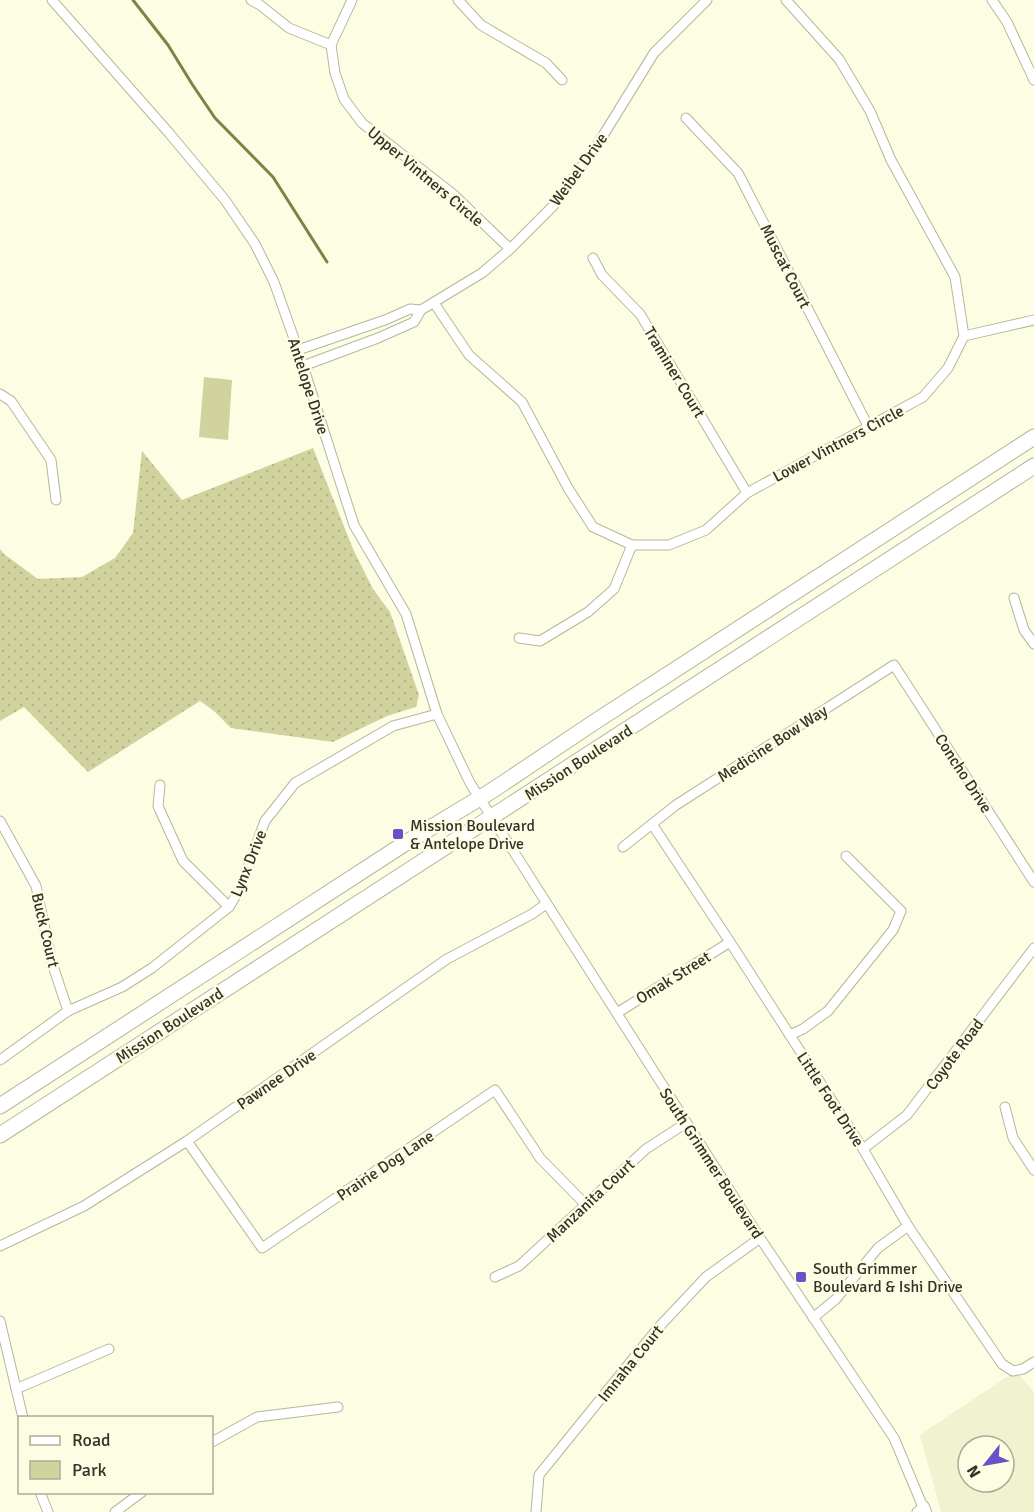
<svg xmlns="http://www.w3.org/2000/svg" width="1034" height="1512" font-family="Signika,sans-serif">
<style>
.built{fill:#f0f2d0;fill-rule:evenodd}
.green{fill:url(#green-dots)}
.pitch{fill:#d1d39f}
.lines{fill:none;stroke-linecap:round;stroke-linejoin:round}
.stream{stroke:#808144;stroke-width:3}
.minor-casing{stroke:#b5b79c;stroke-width:11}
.tertiary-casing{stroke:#b5b79c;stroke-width:14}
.primary-casing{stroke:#b5b79c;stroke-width:17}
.minor{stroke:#fff;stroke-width:9}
.tertiary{stroke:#fff;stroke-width:12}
.primary{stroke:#fff;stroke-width:15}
.poi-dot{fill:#6c50c9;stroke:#fcfde2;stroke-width:2}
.labels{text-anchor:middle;stroke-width:5;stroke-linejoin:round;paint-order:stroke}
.street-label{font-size:16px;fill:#323228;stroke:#fcfde2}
.poi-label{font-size:16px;fill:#323228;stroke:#fcfde2;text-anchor:start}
</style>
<defs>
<pattern id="green-dots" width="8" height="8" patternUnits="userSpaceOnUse" patternTransform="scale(1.5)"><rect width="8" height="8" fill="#d1d39f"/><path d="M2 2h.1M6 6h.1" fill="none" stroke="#b4b689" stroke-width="1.8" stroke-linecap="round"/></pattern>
</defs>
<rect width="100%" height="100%" fill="#fcfde2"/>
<path class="built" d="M1016,1371l18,21v120h-93l-21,-77zM968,1446h36v36h-36z"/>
<polygon class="green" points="313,448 353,549 373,589 390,612 419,695 416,707 387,716 333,742 231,728 214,711 200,701 88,772 24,707 0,721 0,549 4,554 38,579 82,577 115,558 133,533 142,451 182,500"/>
<polygon class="pitch" points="204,377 232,380 228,440 199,437"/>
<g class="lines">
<polyline class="stream" points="133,0 168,45 192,84 215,118 273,177 327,262"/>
<g class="minor-casing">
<g id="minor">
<polyline points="52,0 169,133 225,200 255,244 274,282 298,350 354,525 406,614 437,714 470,783 760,1238 894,1438 923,1507 917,1512"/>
<polyline points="251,0 260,5 289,28 331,45"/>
<polyline points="352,0 331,45 335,73 344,99 362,123 453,194 510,249"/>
<polyline points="458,0 481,25 546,63 562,80"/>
<polyline points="992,0 1007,22 1034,80"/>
<polyline points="686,118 738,173 868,426"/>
<polyline points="593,258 602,275 640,314 747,493"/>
<polyline points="434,303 469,355 522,402 568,488 593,527 632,545 669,545 706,530 747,493 923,397 948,368 964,336 955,277 891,160 870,111 839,59 786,0"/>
<polyline points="964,336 1034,320"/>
<polyline points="298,350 385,320 410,309 421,310"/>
<polyline points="303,366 378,338 414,322 421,310 482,273 510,249 553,206 596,147 654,53 707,0"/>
<polyline points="0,394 11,401 51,460 56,500"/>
<polyline points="1014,598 1024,630 1034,644"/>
<polyline points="519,638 540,641 588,612 614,589 632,545"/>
<polyline points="160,785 158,806 183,861 229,907"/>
<polyline points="0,821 36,886 52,963 68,1011"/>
<polyline points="652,824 730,942 863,1149 908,1226 1002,1364 1013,1371 1023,1369 1034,1362"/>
<polyline points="623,847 676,805 894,665 1034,882"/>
<polyline points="617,1013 730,942"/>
<polyline points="790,1035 803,1029 828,1011 893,930 901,911 846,856"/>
<polyline points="0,1060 68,1011 122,987 152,968 229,907 240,889 265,821 295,783 393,726 437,714"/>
<polyline points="1005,1107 1013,1138 1034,1170"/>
<polyline points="187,1141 262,1248 495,1090 540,1158 585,1204"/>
<polyline points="863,1149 907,1115 1034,948"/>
<polyline points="0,1246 84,1206 187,1141 447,959 532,914 546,904"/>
<polyline points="495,1277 519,1266 646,1149 686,1123"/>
<polyline points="813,1318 836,1299 878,1248 908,1226"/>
<polyline points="0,1321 23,1418"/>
<polyline points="16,1389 109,1349"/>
<polyline points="212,1442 257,1417 338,1407"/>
<polyline points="40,1492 48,1512"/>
<polyline points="115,1512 142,1492"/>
<polyline points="536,1512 539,1475 658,1328 706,1277 760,1238"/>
</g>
</g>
<g class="tertiary-casing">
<polyline id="tertiary" points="923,1507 925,1512"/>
</g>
<g class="primary-casing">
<g id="primary">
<polyline points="0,1106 404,844 493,790 593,723 1034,437"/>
<polyline points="0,1135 1034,466"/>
</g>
</g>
<use href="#minor" class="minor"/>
<use href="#tertiary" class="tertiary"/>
<use href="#primary" class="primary"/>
</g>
<g class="poi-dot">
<rect x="392" y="828" width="12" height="12" rx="3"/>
<rect x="795" y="1271" width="12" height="12" rx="3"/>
</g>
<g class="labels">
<g class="street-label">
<text transform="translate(578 169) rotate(-54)" y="6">Weibel Drive</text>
<text transform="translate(426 176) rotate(40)" y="6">Upper Vintners Circle</text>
<text transform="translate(786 266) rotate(63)" y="6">Muscat Court</text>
<text transform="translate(675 372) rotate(59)" y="6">Traminer Court</text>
<text transform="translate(309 386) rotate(72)" y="6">Antelope Drive</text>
<text transform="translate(838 443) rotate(-28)" y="6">Lower Vintners Circle</text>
<text transform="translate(772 743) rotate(-33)" y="6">Medicine Bow Way</text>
<text transform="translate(578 762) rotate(-33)" y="6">Mission Boulevard</text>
<text transform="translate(964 773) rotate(57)" y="6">Concho Drive</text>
<text transform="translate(248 863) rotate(-68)" y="6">Lynx Drive</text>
<text transform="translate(46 930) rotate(77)" y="6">Buck Court</text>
<text transform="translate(673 977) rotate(-32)" y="6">Omak Street</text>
<text transform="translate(169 1025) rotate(-33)" y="6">Mission Boulevard</text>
<text transform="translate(954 1054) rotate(-53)" y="6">Coyote Road</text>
<text transform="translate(276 1079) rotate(-35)" y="6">Pawnee Drive</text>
<text transform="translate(831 1099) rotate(57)" y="6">Little Foot Drive</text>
<text transform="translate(712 1163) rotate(57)" y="6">South Grimmer Boulevard</text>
<text transform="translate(385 1165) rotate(-34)" y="6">Prairie Dog Lane</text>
<text transform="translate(590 1200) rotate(-43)" y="6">Manzanita Court</text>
<text transform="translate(630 1363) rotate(-51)" y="6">Imnaha Court</text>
</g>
<g class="poi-label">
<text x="410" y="831">Mission Boulevard<tspan x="410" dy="18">&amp; Antelope Drive</tspan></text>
<text x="813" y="1274">South Grimmer<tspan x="813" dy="18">Boulevard &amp; Ishi Drive</tspan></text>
</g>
</g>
<rect x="18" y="1416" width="195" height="78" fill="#fcfde2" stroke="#abac98" stroke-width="1.5"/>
<rect x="30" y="1436" width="30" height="9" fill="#ffffff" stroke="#abac98" stroke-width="1.5"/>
<text x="72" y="1446" font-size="18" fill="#323228">Road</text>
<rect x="30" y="1461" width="30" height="18" fill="#d1d39f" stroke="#abac98" stroke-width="1.5"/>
<text x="72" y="1476" font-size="18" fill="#323228">Park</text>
<g transform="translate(986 1464) rotate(239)"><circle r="28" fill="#fcfde2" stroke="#abac98" stroke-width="1.5"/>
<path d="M0-4.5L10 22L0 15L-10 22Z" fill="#6c50c9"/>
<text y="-9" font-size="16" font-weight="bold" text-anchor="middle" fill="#323228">N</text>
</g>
</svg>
